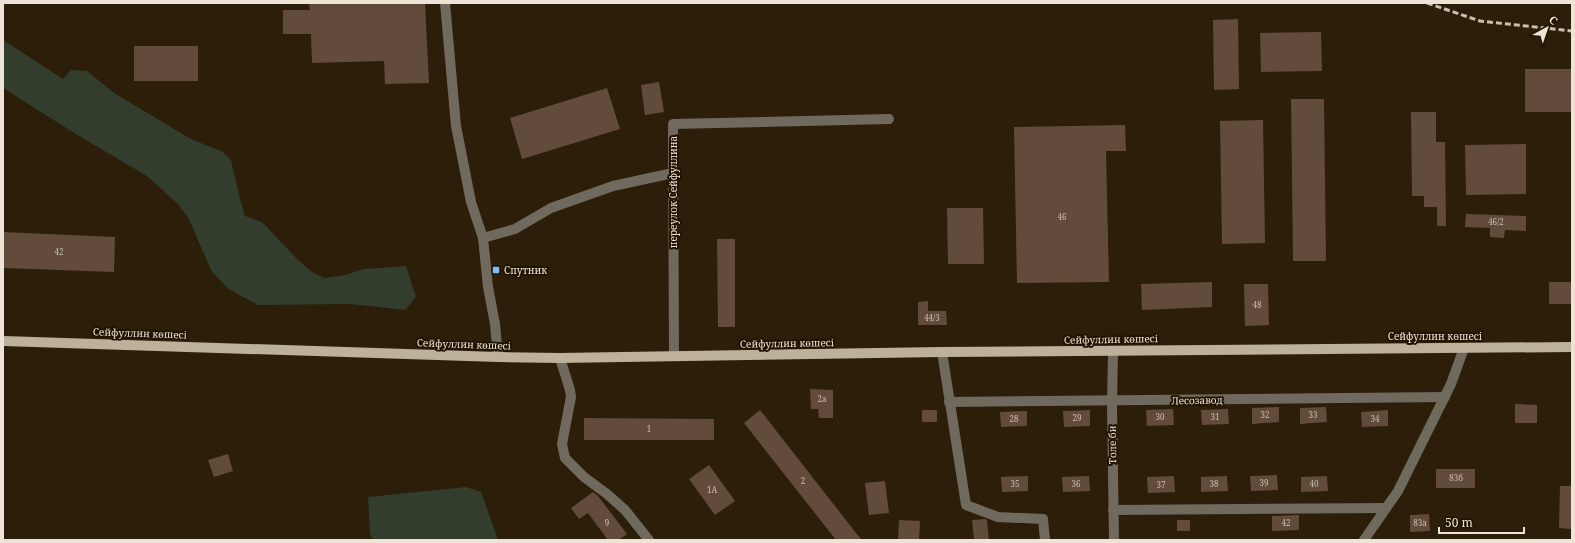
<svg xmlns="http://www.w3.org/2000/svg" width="1575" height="543" font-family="'Noto Serif',serif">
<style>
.green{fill:#323d2d}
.building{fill:#624b3b}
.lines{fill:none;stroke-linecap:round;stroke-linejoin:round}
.minor{stroke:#6f695e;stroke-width:10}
.major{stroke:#beb19b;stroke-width:10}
.rail{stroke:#c9c0b1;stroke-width:3;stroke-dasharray:6 3;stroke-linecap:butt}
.poi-dot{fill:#85bbfb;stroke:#221402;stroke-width:1.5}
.labels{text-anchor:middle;stroke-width:4;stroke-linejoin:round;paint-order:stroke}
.number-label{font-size:8px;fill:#cabeb0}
.street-label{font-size:10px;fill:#ede4d7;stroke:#221402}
.poi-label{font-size:10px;fill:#ede4d7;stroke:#221402;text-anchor:start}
</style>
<rect width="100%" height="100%" fill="#2c1e08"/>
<g class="green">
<polygon points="3,40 63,79 71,70 87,71 114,93 191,139 223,152 231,160 240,199 245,216 262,222 299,261 312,272 324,278 345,275 364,269 406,266 416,297 405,310 350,304 258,305 227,288 211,270 189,219 178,204 147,176 79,136 3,88"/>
<polygon points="466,487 481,492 498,540 374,540 370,534 368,497"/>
</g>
<g class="building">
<polygon points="309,3 425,3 429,83 385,84 384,61 312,63 311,34 283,34 283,10 310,10"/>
<polygon points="1238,19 1239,89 1214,90 1213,20"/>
<polygon points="1321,32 1322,71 1261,72 1260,33"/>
<rect x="134" y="46" width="64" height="35"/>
<rect x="1525" y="69" width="47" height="43"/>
<polygon points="659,82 664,112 645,115 641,85"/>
<polygon points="607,88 620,129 522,159 510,118"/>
<polygon points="1291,99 1324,99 1326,261 1293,261"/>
<polygon points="1411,112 1436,112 1436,142 1445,142 1446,226 1437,226 1437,207 1424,207 1424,196 1412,196"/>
<polygon points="1263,120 1265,243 1222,244 1220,121"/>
<polygon points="1125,125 1126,151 1106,151 1109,282 1017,283 1014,127"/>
<polygon points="1526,144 1526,194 1466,195 1465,145"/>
<polygon points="947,208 983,208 984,264 948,264"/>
<polygon points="1466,214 1526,216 1526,231 1505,230 1504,238 1490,237 1490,228 1465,227"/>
<polygon points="3,232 115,237 114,272 3,268"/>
<polygon points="717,239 735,239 735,327 718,327"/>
<polygon points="1212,282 1212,307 1142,310 1141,284"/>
<rect x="1549" y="282" width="23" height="22"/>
<polygon points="1244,284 1268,284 1269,325 1245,326"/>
<polygon points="928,301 928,311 946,311 947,325 918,325 918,302"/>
<polygon points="810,389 833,390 833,418 819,418 818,409 811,409"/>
<polygon points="1515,404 1537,405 1537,423 1515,423"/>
<polygon points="1279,407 1279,422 1252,424 1252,408"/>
<polygon points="1326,407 1327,422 1300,424 1300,408"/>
<polygon points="1173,409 1174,425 1147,426 1146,410"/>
<polygon points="1228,409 1229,424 1202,425 1201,410"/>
<polygon points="760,410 856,533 862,540 836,540 744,423"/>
<rect x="922" y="410" width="15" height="12"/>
<polygon points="1090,410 1090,426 1064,427 1063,411"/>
<polygon points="1388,410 1388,426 1362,427 1361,412"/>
<polygon points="1027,411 1027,426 1001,427 1000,412"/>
<polygon points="584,418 714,419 714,440 584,440"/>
<polygon points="228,454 233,471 214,477 208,460"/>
<polygon points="709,465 735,501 715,515 689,479"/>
<rect x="1436" y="469" width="39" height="19"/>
<polygon points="1277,475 1278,490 1251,491 1250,476"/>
<polygon points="1028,476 1028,491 1002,492 1001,477"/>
<polygon points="1089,476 1090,491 1063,492 1062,477"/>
<polygon points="1174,476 1175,492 1148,493 1147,477"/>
<polygon points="1227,476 1228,491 1201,492 1201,477"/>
<polygon points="1327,476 1328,491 1301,492 1301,477"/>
<polygon points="885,481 889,513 869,515 865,483"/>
<polygon points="1560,486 1572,486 1572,529 1559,528"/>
<polygon points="593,492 598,496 627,534 619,540 608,540 588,513 579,519 571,508"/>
<polygon points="1429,514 1430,531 1410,532 1410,515"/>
<polygon points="1299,515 1299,530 1272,531 1272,516"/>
<polygon points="985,519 987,520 989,540 974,540 972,520"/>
<polygon points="899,520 920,521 919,540 898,540"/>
<rect x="1177" y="520" width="13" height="11"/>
</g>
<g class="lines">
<g class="minor">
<polyline points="445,3 456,126 471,202 483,238 488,287 495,324 498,357"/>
<polyline points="483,238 515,229 551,208 613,186 673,173"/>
<polyline points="1113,351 1112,405 1114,540"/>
<polyline points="942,352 966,505 998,517 1043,519 1045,540"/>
<polyline points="674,356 673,124 889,119"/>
<polyline points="560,358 570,390 571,397 562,444 565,458 584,477 607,494 625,510 649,540"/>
<polyline points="949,402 1445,397"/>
<polyline points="1113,510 1386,508"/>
<polyline points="1364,540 1398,491 1451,384 1464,348"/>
</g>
<polyline class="major" points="3,341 498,357 560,358 942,352 1572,347"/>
<polyline class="rail" points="1427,3 1480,21 1572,31"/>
</g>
<rect class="poi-dot" x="492" y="266" width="8" height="8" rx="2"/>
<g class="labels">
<g class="number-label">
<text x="1062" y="220">46</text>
<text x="1496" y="225">46/2</text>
<text x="59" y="255">42</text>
<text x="1257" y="308">48</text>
<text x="932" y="321">44/3</text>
<text x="822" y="402">2а</text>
<text x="1265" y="418">32</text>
<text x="1313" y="418">33</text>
<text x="1160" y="420">30</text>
<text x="1215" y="420">31</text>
<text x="1077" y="421">29</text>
<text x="1014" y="422">28</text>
<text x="1375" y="422">34</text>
<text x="649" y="432">1</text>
<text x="1456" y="481">83б</text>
<text x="803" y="484">2</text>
<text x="1264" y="486">39</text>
<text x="1015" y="487">35</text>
<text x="1076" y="487">36</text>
<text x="1214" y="487">38</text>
<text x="1314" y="487">40</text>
<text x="1161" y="488">37</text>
<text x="712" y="493">1А</text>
<text x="607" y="526">9</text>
<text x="1286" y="526">42</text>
<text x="1420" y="526">83а</text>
</g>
<g class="street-label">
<text transform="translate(673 192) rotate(-90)" y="4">переулок Сейфуллина</text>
<text transform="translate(140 333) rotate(2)" y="4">Сейфуллин көшесі</text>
<text x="1435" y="340">Сейфуллин көшесі</text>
<text transform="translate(1111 339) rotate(-1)" y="4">Сейфуллин көшесі</text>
<text transform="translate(787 343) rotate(-1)" y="4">Сейфуллин көшесі</text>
<text transform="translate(464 344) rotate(2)" y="4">Сейфуллин көшесі</text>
<text transform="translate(1197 400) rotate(-1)" y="4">Лесозавод</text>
<text transform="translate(1112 445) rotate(-91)" y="4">Толе би</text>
</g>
<g class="poi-label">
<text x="504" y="274">Спутник</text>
</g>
</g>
<rect width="1575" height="543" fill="none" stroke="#ede4d7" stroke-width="8"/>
<g transform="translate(1547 28) rotate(40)" stroke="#221402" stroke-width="3" paint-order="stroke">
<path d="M0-3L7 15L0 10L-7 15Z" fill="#ede4d7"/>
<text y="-6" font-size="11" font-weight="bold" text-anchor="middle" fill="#ede4d7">С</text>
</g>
<path d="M1439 527v6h85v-6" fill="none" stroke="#ede4d7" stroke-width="2"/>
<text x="1445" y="527" font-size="12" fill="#ede4d7" stroke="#221402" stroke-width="3" paint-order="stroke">50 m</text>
</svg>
